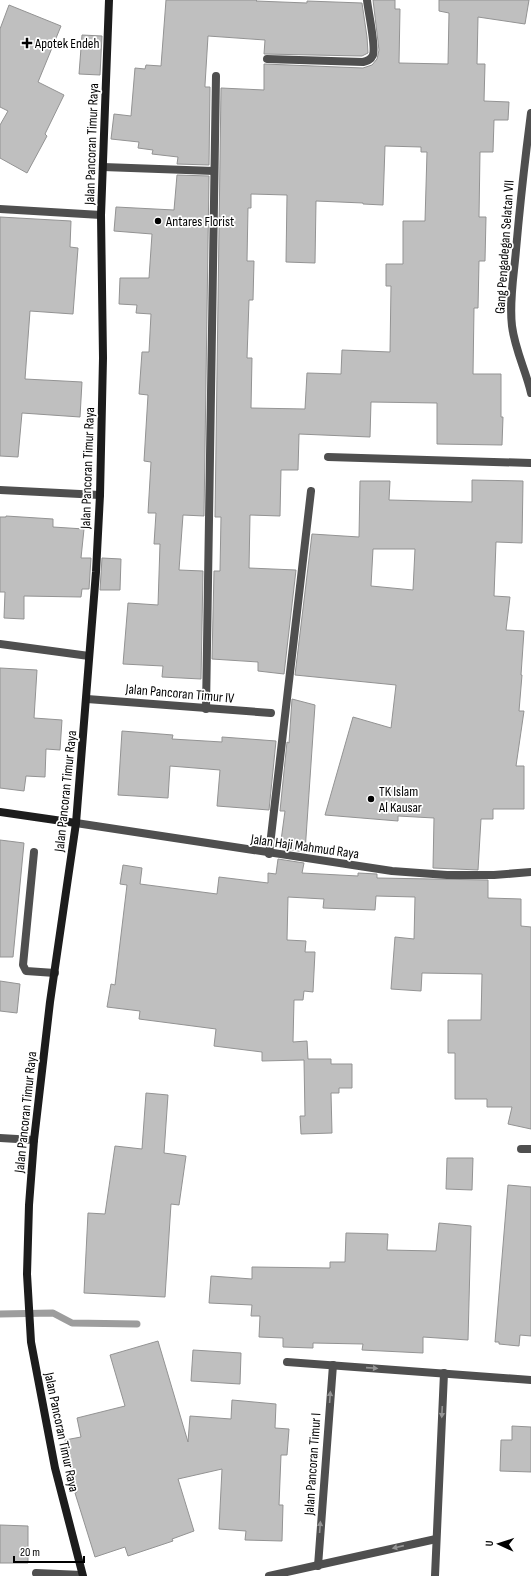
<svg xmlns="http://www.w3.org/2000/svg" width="531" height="1576" font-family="'Sofia Sans Condensed',sans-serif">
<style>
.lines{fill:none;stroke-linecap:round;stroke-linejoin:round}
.stream{stroke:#9d9d9d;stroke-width:7}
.building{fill:#bfbfbf;stroke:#939393;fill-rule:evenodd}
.lane{stroke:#4f4f4f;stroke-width:8}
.street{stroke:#4f4f4f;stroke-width:8}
.secondary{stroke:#1c1c1c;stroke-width:8}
.oneway{fill:#959595}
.poi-dot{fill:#000;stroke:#fff;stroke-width:1.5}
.labels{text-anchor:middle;stroke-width:3.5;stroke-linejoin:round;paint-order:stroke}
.poi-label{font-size:14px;fill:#000;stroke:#fff;text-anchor:start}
.street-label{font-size:14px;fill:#000;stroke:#fff}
</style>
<rect width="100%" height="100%" fill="#fff"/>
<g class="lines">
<polyline class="stream" points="0,1314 53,1313 72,1323 137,1324"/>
</g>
<g class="building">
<polygon points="166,0 257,0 256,1 307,3 307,1 362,3 367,37 368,53 362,56 264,54 265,40 208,36 205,85 205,87 210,87 209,165 177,164 178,157 152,154 153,150 138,148 139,142 111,139 114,114 131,116 135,68 145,69 146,65 161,66"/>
<path d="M373,0h22v9h5l-1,54 49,1 1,-51 -10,-2v-11h90l-4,24 -47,-7 -1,47h8l-1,37 25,1 -1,18h-14l-1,32h-13l-1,65h7l-1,44h-6l-1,47h-4l-1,66h28v43h2l-1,28 -65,-1v-41l-66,-1 -1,35 -71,-3 -1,36h-17l-1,46 -30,-1 -1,53 47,2 -12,104 -26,-3v-9l-46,-3 2,-88h6l1,-54h-6l6,-429 43,2v-26l99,4 9,-3 5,-6 2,-9zM385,146l36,1v5h6l-2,69h-22v43h-17v22h5l-1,66 -48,-2 -1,24 -34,-1 -2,36 -54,-1 1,-50h-5l2,-58h4l1,-39h-7l1,-53h3v-14l36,1 -1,67 29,1 1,-62 47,2v1l20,1z"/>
<polygon points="9,5 61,26 38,82 64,95 45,134 47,136 27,173 0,158 0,125 8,111 0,107 0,29"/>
<polygon points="82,35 102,36 100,75 79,74"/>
<polygon points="177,175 209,176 204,516 183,515 179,570 203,571 201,679 162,677 163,666 123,664 128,603 158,605 160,544 154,544 156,513 148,513 151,462 144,461 148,395 139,394 142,352 149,352 151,314 136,313 137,305 119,304 120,278 149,278 152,234 114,231 116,207 174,210"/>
<polygon points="0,217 71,221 70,247 78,248 73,314 30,311 25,379 82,382 80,417 22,413 18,457 0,456"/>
<path d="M472,480l51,1 -1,62 -26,-1 -2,54 16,1 -4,33 18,1 -3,44h1l-3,36h5l-8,55h8v43h-31v10h-12l-3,51 -45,-2 1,-50 -36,-2v5l-73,-6 28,-98 38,11 5,-43 -101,-10 17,-141 47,3 1,-56h30l-1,19 83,2zM373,549h42l-2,41 -42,-4z"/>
<polygon points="6,516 53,519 53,527 84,529 81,558 91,558 89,589 82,589 81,597 24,596 24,619 4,618 5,592 0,592 0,517 6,517"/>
<polygon points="102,558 121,559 120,590 100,590"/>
<polygon points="0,668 37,670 34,718 62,720 60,750 46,749 45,777 26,776 24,791 0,788"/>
<polygon points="292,699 315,705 305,852 280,848 285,811 280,811 287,742 289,743"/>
<polygon points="122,731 173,735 172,739 222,742 222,737 276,741 269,810 217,806 220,770 170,766 168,798 118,795"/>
<polygon points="0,840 24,843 13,957 0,957"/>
<polygon points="278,859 304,863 302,873 358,876 358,873 377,874 377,878 488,880 488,898 521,899 521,926 531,927 531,1129 508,1124 512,1107 487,1107 487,1099 455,1099 455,1053 448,1053 448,1020 481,1020 482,974 422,973 421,991 391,989 395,937 414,939 415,897 376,896 375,910 323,908 324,899 288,897 287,940 306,941 305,952 315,952 313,992 304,991 303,1000 294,1000 293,1042 307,1041 308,1059 331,1059 331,1064 352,1064 352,1088 339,1088 339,1093 331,1093 332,1133 301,1134 300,1116 305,1116 304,1060 262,1061 262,1052 214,1046 216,1029 139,1019 140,1011 107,1007 111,984 115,985 127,885 120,884 123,865 142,868 140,884 217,894 219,877 268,883 268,873 276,874"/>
<polygon points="0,981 20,984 17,1013 0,1011"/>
<polygon points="146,1093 168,1095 164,1153 186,1156 179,1205 171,1204 165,1297 84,1293 88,1213 105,1214 115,1146 142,1149"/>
<polygon points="447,1158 473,1158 472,1190 446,1189"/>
<polygon points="508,1185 531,1187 531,1336 520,1335 519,1346 499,1344 499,1342 495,1342"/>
<polygon points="439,1223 471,1226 468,1340 423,1337 423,1353 362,1350 363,1344 313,1343 313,1348 283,1347 283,1338 259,1337 260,1316 251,1316 252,1305 209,1303 211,1276 252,1279 252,1267 330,1268 330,1262 345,1262 346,1233 388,1234 387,1250 436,1251"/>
<polygon points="158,1341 188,1442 190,1416 231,1419 232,1400 276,1404 275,1428 289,1429 287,1455 281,1455 279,1505 283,1505 282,1541 245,1540 246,1531 219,1529 222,1469 178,1479 194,1531 172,1539 173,1541 128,1556 125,1547 95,1557 75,1493 77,1492 65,1440 81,1437 77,1418 125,1406 110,1355"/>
<polygon points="193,1350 241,1353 240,1384 191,1381"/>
<polygon points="512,1426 531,1427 531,1472 500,1471 501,1440 512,1440"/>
<polygon points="0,1525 28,1526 28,1563 0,1563"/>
</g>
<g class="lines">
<polyline class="lane" points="34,852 23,965 26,971 55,973"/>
<g class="street">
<path d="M267,59l96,3c4,-1 8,-2 10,-7 3,-9 -5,-44 -6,-55"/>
<path d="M531,113c-6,46 -11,91 -15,137 -2,25 -7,51 -4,76 3,24 14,45 19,67"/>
<polyline points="103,167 214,171"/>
<polyline points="0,209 101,215"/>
<polyline points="328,457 531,463"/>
<polyline points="0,490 100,495"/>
<polyline points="0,644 89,656"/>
<polyline points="87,699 271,713"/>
<polyline points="206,709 216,76"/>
<polyline points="76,823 392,871 447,875 494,875 531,872"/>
<polyline points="269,854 311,491"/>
<polyline points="0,1138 34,1140"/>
<polyline points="521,1149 531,1149"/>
<polyline points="287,1362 531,1380"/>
<polyline points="318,1566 333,1365"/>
<polyline points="36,1573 82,1575"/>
<polyline points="269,1576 436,1539"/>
<polyline points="435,1576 444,1373"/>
</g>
<g class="secondary">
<polyline points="0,812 76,823"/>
<polyline points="83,1576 55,1468 31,1342 27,1274 29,1205 34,1140 50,1002 76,823 96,572 100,495 103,358 101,215 109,0"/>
</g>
</g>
<defs><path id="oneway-solid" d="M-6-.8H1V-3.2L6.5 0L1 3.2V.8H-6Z"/></defs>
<g class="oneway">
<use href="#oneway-solid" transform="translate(372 1368) rotate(4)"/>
<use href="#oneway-solid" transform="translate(330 1397) rotate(-86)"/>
<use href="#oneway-solid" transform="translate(442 1412) rotate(93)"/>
<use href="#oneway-solid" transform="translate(320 1527) rotate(-86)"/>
<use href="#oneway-solid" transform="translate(398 1547) rotate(167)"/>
</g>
<g class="poi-dot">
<path d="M25 37h4v4h4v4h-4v4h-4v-4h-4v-4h4z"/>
<circle cx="158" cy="221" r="4"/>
<circle cx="371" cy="799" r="4"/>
</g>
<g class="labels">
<g class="poi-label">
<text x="35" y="48">Apotek Endeh</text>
<text x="166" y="226">Antares Florist</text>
<text x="379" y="796">TK Islam<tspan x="379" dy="16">Al Kausar</tspan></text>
</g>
<g class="street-label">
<text transform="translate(91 144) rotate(-88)" y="5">Jalan Pancoran Timur Raya</text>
<text transform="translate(504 247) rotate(-86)" y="5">Gang Pengadegan Selatan VII</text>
<text transform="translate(87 468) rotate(-88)" y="5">Jalan Pancoran Timur Raya</text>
<text transform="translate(180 693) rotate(5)" y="5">Jalan Pancoran Timur IV</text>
<text transform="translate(65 791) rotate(-84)" y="5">Jalan Pancoran Timur Raya</text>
<text transform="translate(305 846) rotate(8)" y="5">Jalan Haji Mahmud Raya</text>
<text transform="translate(25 1112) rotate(-84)" y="5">Jalan Pancoran Timur Raya</text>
<text transform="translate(62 1432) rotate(78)" y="5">Jalan Pancoran Timur Raya</text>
<text transform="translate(312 1464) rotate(-86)" y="5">Jalan Pancoran Timur I</text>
</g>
</g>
<g transform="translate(499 1544) rotate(273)" stroke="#ffffff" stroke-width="3" paint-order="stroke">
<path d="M0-3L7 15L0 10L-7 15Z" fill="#000000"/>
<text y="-6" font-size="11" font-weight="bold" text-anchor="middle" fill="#000000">U</text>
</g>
<path d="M14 1556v6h70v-6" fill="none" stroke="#000000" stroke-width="2"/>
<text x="20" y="1556" font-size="12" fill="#000000" stroke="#ffffff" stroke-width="3" paint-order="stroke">20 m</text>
</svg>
